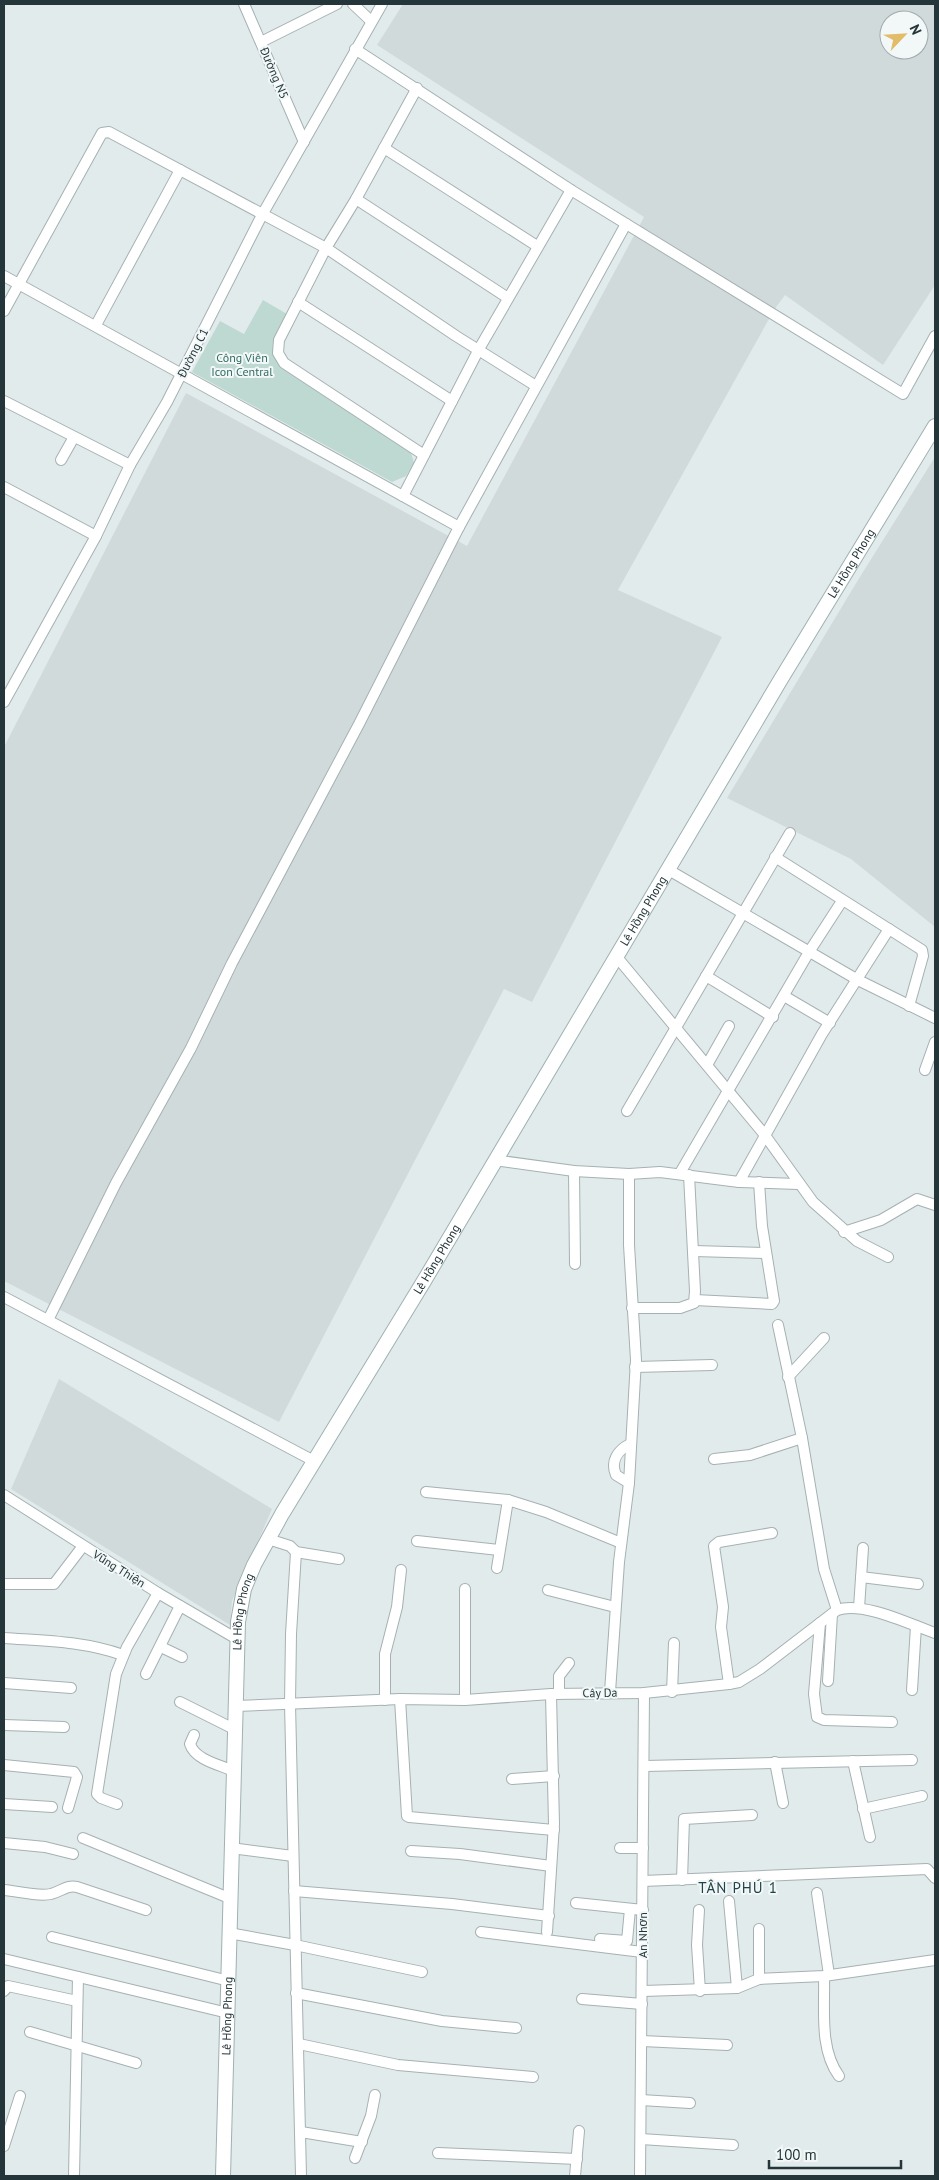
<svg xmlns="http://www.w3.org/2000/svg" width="939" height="2180" font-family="'PT Sans',sans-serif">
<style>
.built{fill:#d1dada;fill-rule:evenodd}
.green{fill:#bdd9d1}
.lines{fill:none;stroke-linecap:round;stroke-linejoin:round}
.street-casing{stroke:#a5b1b2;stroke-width:12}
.secondary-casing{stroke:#9fb1b2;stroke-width:16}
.street{stroke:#fff;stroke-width:10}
.secondary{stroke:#fff;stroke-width:14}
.labels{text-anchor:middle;stroke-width:4;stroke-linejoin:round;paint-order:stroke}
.street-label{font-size:12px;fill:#24363a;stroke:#f2f8f7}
.park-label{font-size:12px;fill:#336c62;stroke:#f2f8f7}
.quarter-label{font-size:15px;letter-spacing:1px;fill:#224249;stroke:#f2f8f7}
</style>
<rect width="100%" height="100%" fill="#e2ebeb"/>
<g class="built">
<path d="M403,4h532v281l-52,80 -98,-70 -11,15 -156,280 104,47 -190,365 -28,-13 -225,433 -275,-141v-534l182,-354 281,153 177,-329 -267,-172zM889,20h30v30h-30z"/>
<polygon points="935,457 935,927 851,859 727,798 858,580"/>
<polygon points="59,1379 272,1509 232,1601 230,1625 11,1489"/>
</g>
<path class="green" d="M263,300l24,14c-12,22 -22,30 -6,54l130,85 3,10 -8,13 -14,6 -200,-110 28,-51 24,13z"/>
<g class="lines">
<g class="street-casing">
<g id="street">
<polyline points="244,4 304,142"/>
<polyline points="353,4 371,21"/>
<polyline points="261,42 337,4"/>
<polyline points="355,49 571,190 903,394 935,336"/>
<polyline points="384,148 537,246"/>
<polyline points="356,199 508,298"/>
<polyline points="4,276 459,527"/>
<polyline points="298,302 452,401"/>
<polyline points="4,311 102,133 109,132 326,248 356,199 417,88"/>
<polyline points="96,325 180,170"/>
<polyline points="4,401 130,465"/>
<polyline points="424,455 284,363 278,353 279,340 326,248 456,336 536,386"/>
<polyline points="61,460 74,437"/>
<polyline points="4,487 96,536"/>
<polyline points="403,496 479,349 571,190"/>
<polyline points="4,702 96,536 130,465 167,402 262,215 382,4"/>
<polyline points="775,857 922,950 923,956 909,1006"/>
<polyline points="667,869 858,980 935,1018"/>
<polyline points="616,956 764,1134 813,1202 857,1241 888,1257"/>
<polyline points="706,976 773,1017"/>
<polyline points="784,996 830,1023"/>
<polyline points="707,1065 729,1026"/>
<polyline points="925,1070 935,1042"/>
<polyline points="627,1111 790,833"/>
<polyline points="494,1160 574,1171 629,1174 660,1172 739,1182 798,1184"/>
<polyline points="574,1171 575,1264"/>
<polyline points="680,1173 809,952 842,901"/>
<polyline points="739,1182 822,1034 889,929"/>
<polyline points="844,1232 881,1220 917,1199 935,1205"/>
<polyline points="694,1251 766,1253"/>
<polyline points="4,1297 314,1461"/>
<polyline points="695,1300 772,1304 774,1301 762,1226 759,1182"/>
<polyline points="632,1308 680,1308 694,1303 695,1291 689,1175"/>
<polyline points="48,1320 116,1183 191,1048 232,963 359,724 459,527 626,224"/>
<polyline points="778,1325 802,1438 824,1569 837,1610"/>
<polyline points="635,1367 712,1365"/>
<polyline points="788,1377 824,1338"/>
<polyline points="714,1459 750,1455 802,1438"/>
<path d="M629,1483l-13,-8c-6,-14 2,-25 14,-31"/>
<polyline points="426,1492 508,1500"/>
<polyline points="4,1495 158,1593 237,1639"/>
<polyline points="268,1539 290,1546 296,1552 339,1559"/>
<polyline points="417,1541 499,1550"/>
<polyline points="296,1552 291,1634 290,1704 301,2176"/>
<polyline points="497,1568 508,1500 546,1512 621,1543"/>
<polyline points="861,1577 918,1584"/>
<polyline points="4,1584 54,1584 83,1546"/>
<polyline points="465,1589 465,1700"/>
<polyline points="548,1590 615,1607"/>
<polyline points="859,1608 863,1548"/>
<polyline points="820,1623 814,1694 817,1717 824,1720 892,1722"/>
<path d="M4,1638c42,3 79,3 119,17"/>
<polyline points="161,1647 182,1657"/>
<polyline points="146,1674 180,1606"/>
<polyline points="828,1681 832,1614"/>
<polyline points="4,1683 71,1688"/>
<polyline points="729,1684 721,1627 723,1607 714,1546 719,1542 772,1533"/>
<polyline points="912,1690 916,1626"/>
<polyline points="610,1692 619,1562 629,1483 636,1360 629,1245 629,1174"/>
<polyline points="672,1692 674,1643"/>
<polyline points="559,1694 559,1676 569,1663"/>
<polyline points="400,1699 407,1816 409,1817 554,1830"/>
<polyline points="385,1700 385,1654 397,1607 401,1570"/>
<polyline points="180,1702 234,1729"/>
<path d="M236,1706l164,-7 65,1 86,-6 93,-1 85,-9 10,-2 21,-13 77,-59c26,-9 72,14 98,23"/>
<polyline points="4,1725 64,1727"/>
<path d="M194,1735l-4,9c5,16 30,21 44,27"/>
<polyline points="853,1761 870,1837"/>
<polyline points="775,1762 783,1803"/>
<polyline points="4,1765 74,1772 77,1777 68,1808"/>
<polyline points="645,1766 912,1760"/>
<polyline points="512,1779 554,1776"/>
<polyline points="4,1804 52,1807"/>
<polyline points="117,1804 101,1798 97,1794 116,1674 127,1647 158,1593"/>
<polyline points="863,1809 922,1796"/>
<polyline points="83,1838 229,1898"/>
<polyline points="4,1843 45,1847 73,1854"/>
<polyline points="231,1848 293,1856"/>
<polyline points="620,1848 643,1848"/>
<polyline points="411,1851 460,1854 551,1866"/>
<polyline points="682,1880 684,1819 752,1815"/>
<polyline points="643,1881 927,1869 935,1878"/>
<path d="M4,1890c14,1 33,7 47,4 11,-3 15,-9 26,-7l69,23"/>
<polyline points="294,1891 452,1904 549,1916"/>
<polyline points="817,1893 829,1975"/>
<polyline points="729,1901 737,1988"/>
<polyline points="576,1903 643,1910"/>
<polyline points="699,1910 697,1945 700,1991"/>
<polyline points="759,1929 759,1979"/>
<polyline points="481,1932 642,1952"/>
<polyline points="547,1932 554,1824 551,1694"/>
<polyline points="229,1933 295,1945 422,1972"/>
<polyline points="52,1937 229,1981"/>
<polyline points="600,1939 627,1941 630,1909"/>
<polyline points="4,1959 228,2013"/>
<path d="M824,1976c1,32 -5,73 15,100"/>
<polyline points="4,1991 8,1986 77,2001"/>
<polyline points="643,1991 737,1988 759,1979 824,1976 935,1960"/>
<polyline points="296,1993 442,2021 516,2028"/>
<polyline points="582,1999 642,2004"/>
<polyline points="30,2032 136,2063"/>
<polyline points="642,2041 727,2045"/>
<polyline points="299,2044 398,2065 533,2077"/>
<polyline points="641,2100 690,2103"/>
<polyline points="301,2132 362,2142"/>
<polyline points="641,2139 733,2145"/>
<polyline points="4,2146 20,2096"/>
<polyline points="438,2153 577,2159"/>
<polyline points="355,2158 371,2116 375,2095"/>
<polyline points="74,2176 78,1977"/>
<polyline points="575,2176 579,2131"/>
<polyline points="640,2176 644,1693"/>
</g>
</g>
<g class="secondary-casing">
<g id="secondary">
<path id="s1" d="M223,2176l15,-554 6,-33 10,-24 28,-51 142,-233 357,-602 154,-253"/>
</g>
</g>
<use href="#street" class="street"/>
<use href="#secondary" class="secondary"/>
</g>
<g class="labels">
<g class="street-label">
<text transform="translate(274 73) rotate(67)" y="4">Đường N5</text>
<text transform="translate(193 353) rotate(-63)" y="4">Đường C1</text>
<text dy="4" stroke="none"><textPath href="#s1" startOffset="1780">Lê Hồng Phong</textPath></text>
<text dy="4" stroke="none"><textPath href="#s1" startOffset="1375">Lê Hồng Phong</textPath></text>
<text dy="4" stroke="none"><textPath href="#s1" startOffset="970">Lê Hồng Phong</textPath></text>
<text transform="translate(119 1569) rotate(32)" y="4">Vũng Thiện</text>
<text dy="4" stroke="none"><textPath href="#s1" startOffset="565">Lê Hồng Phong</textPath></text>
<text transform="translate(600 1693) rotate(-1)" y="4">Cây Da</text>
<text transform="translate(643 1935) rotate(-90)" y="4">An Nhơn</text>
<text dy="4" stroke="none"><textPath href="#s1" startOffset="160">Lê Hồng Phong</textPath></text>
</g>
<g class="park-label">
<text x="242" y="362">Công Viên<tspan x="242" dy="14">Icon Central</tspan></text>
</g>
<g class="quarter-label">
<text x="738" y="1893">TÂN PHÚ 1</text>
</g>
</g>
<rect width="939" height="2180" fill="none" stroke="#24363a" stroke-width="10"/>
<g transform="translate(904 35) rotate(65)"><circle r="24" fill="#f2f8f7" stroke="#a0aaab"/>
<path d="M0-4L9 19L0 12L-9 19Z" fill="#e2bc69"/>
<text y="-8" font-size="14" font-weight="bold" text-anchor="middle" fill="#24363a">N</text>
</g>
<path d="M769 2160v8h132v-8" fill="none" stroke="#24363a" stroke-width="2.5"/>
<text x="776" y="2160" font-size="15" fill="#24363a" stroke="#f2f8f7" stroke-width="4" paint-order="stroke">100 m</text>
</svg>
